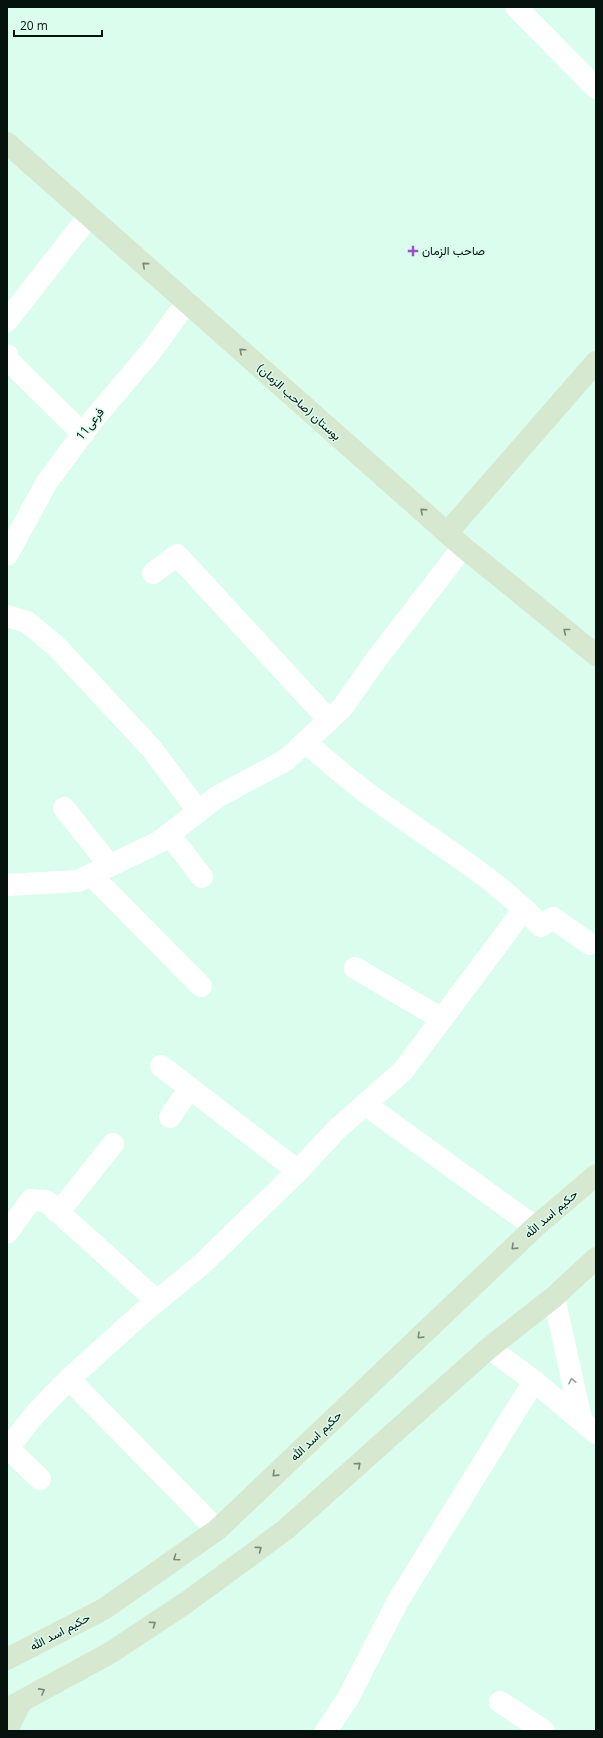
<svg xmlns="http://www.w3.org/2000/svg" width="603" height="1738" font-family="'Open Sans',Vazirmatn,sans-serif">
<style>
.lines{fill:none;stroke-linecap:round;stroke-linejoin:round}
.street{stroke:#fff;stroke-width:22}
.secondary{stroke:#d6e9d0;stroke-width:22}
.oneway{stroke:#788878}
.oneway2{stroke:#9ba09e}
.poi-dot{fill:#9c52c5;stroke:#dafded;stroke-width:1.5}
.labels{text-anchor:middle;stroke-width:3;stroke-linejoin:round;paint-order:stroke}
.poi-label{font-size:12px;fill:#06120d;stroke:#dafded;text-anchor:start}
.street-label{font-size:12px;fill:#06120d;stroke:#dafded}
</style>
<rect width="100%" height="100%" fill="#dafded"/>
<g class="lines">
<g class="street">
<polyline points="516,7 596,88"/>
<polyline points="7,321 89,216"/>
<polyline points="7,355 8,360 83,434"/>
<polyline points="7,555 47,482 93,420 152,350 187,302"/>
<polyline points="153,573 177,555 329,720"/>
<polyline points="7,616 27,622 57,647 152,749 198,811"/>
<path d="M305,742c16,13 32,28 49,41 62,49 132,85 187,143l12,-8 37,26"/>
<polyline points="64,808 110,866"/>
<polyline points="169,834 202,877"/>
<polyline points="91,875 201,986"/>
<polyline points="7,885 78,881 159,842 217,797 286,760 342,708 375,661 463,547"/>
<polyline points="355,968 442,1019"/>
<polyline points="161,1066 298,1171"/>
<polyline points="366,1105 535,1227"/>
<polyline points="170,1117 190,1088"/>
<polyline points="58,1213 113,1144"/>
<polyline points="7,1233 31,1200 46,1201 157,1301"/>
<polyline points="554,1297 581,1419"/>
<polyline points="489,1348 534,1381 596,1433"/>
<polyline points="69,1379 217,1530"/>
<polyline points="8,1448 36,1413 69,1379 140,1315 202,1264 298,1171 337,1129 403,1071 524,909"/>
<polyline points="8,1448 40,1479"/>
<polyline points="500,1702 544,1731"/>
<polyline points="326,1731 348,1698 398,1601 534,1381"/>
</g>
<g class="secondary">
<polyline points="7,143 463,547 596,655"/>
<polyline points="447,533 596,362"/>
<polyline points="7,1659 104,1609 217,1530 535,1227 596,1175"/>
<polyline points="7,1709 110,1653 187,1602 285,1530 489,1348 554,1297 596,1258"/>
<polyline points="7,1730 21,1702"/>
</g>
</g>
<defs><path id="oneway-chevron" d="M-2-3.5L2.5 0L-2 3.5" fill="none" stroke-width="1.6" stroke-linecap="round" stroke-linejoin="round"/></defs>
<g class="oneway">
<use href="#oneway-chevron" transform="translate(145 265) rotate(-139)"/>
<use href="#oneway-chevron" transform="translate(242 351) rotate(-138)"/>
<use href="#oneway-chevron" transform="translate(423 511) rotate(-138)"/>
<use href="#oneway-chevron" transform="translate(566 631) rotate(-141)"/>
<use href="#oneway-chevron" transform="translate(514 1247) rotate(136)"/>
<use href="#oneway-chevron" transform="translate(420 1336) rotate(136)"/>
<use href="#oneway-chevron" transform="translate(358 1465) rotate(-42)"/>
<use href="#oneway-chevron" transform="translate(275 1474) rotate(136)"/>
<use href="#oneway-chevron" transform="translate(259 1549) rotate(-37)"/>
<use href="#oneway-chevron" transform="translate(176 1558) rotate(145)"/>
<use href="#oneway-chevron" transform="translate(153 1624) rotate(-34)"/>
<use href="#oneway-chevron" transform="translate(42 1691) rotate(-29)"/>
</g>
<use class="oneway2" href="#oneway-chevron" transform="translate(572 1381) rotate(-102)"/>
<path class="poi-dot" d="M411 245h4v4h4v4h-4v4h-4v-4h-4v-4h4z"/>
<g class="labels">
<g class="poi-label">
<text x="422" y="255">صاحب الزمان</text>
</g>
<g class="street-label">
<text transform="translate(299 402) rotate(42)" y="4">بوستان (صاحب الزمان)</text>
<text transform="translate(90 424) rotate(-52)" y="4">فرعی11</text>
<text transform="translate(551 1214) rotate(-41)" y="4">حکیم اسد الله</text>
<text transform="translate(316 1436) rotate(-44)" y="4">حکیم اسد الله</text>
<text transform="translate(60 1632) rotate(-28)" y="4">حکیم اسد الله</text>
</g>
</g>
<rect width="603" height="1738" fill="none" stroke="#06120d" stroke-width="16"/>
<path d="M14 30v6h88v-6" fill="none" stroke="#06120d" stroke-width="2"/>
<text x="20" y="30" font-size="12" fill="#06120d" stroke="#dafded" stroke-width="3" paint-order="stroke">20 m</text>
</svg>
